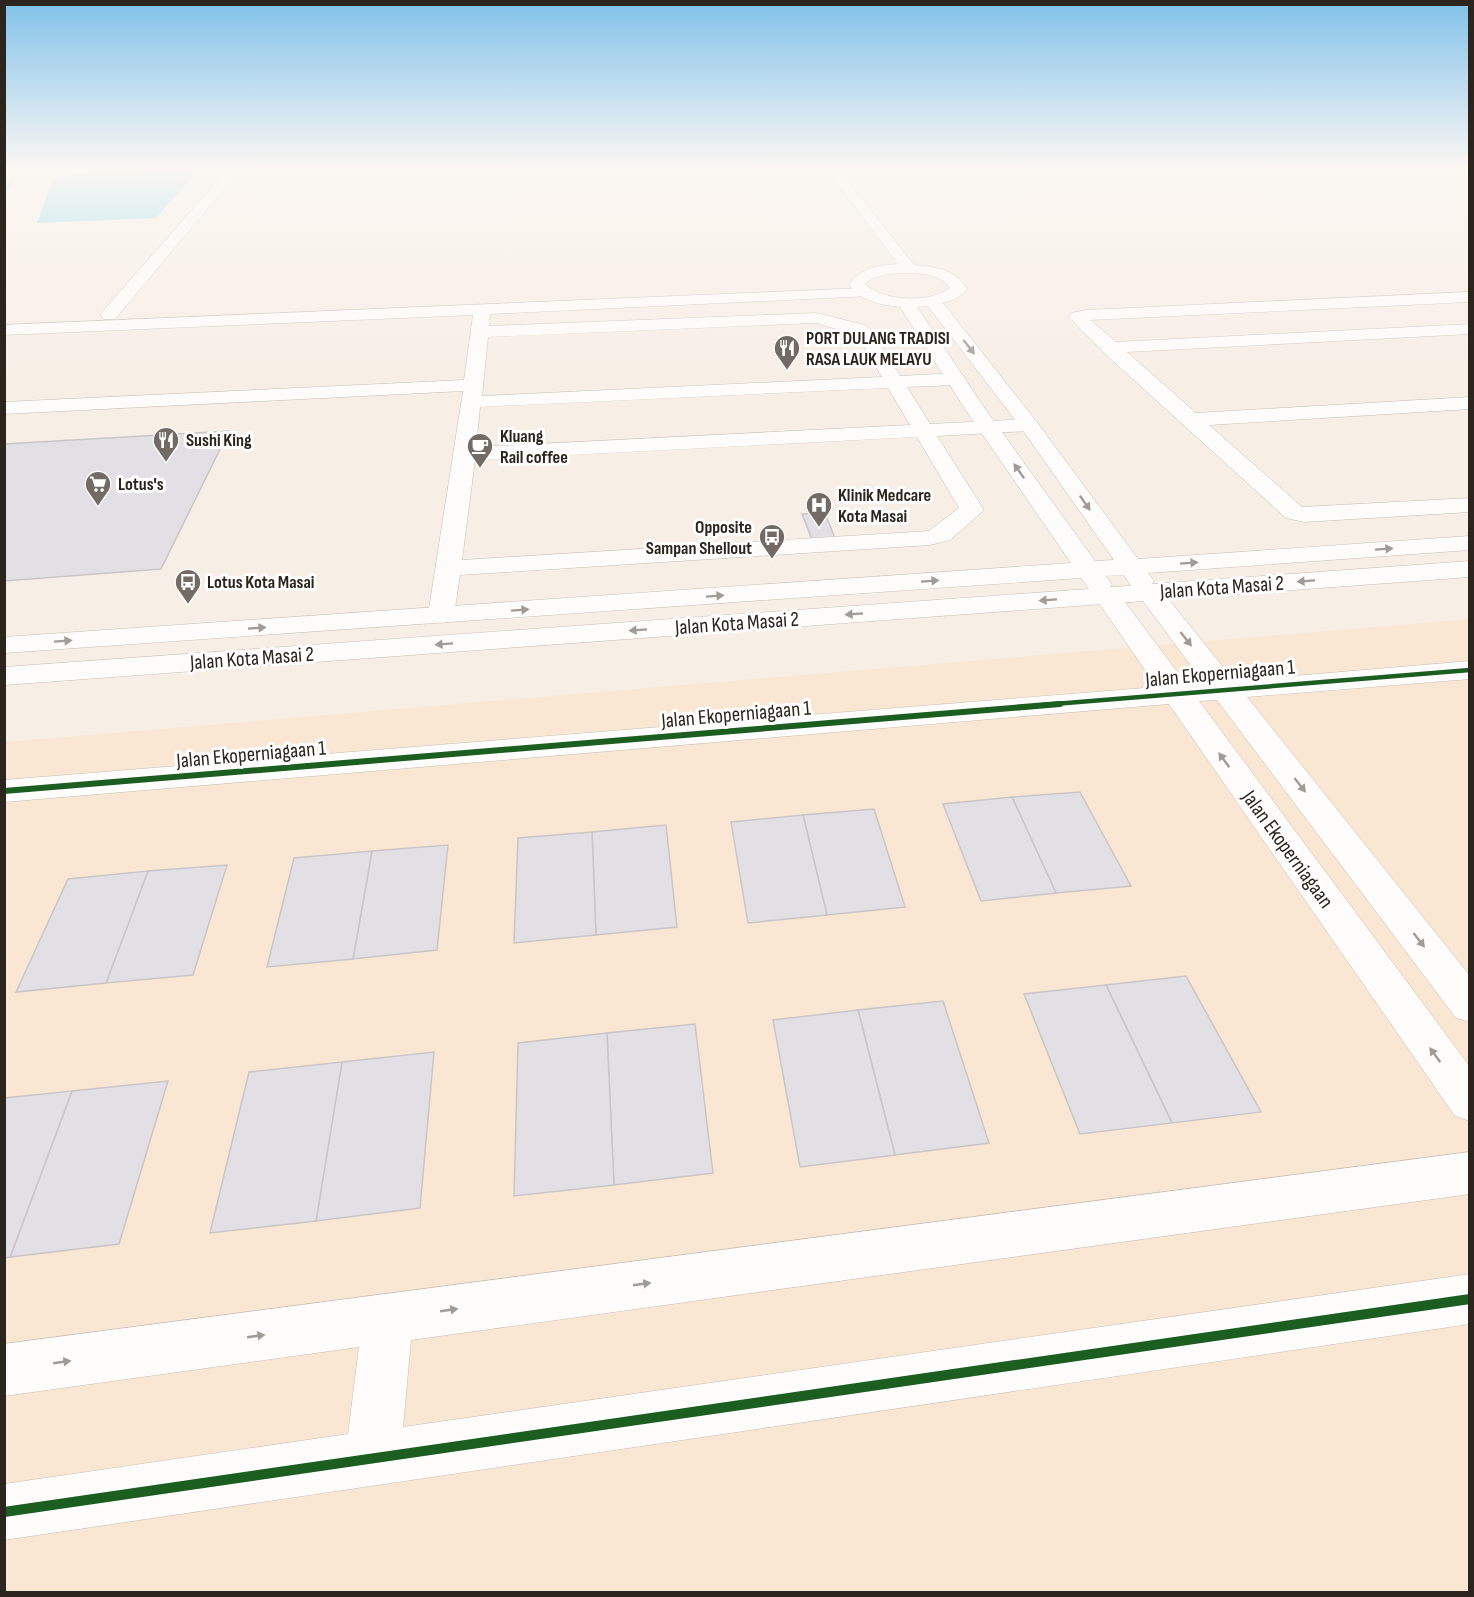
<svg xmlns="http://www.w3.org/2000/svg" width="1474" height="1597" font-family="'Sofia Sans Condensed',sans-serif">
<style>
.built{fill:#f9e7d3}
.water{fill:#86d8ed}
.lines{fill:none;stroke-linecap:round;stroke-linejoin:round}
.stream{fill:#86d8ed;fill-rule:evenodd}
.building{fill:#e3e0e5;stroke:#cac6c7;stroke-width:1.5}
.street-casing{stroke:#c5beb6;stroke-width:1}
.secondary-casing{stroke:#c5beb6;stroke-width:1}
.street{fill:#fefcfb;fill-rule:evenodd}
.secondary{fill:#fefcfb;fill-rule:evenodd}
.cycleway-far2-casing{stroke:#fefefe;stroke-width:8}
.cycleway-far1-casing{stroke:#fefefe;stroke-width:10}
.cycleway-casing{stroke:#fefefe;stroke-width:14}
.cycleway-far2{stroke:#1b5e20;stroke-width:4.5}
.cycleway-far1{stroke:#1b5e20;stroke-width:6}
.cycleway{stroke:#1b5e20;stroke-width:10}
.oneway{fill:#a09b97}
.labels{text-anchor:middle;stroke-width:6;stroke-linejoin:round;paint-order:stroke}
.far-poi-label{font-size:18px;font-weight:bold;fill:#2c251d;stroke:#fefefe;text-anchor:start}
.street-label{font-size:21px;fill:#2c251d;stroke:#fefefe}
</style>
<rect width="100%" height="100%" fill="#f7eee5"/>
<polygon class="built" points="1469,619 1469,1592 5,1592 5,742"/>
<polygon class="water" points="197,171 156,218 37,223 54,176"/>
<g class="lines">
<polygon class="stream" points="19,166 23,166 4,196 4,191"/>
</g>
<g class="building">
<polygon points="229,431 161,569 4,581 4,444"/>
<polygon points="825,513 836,541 813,542 802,514"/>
<polygon points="1080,792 1131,886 1056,893 1012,797"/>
<polygon points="1012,797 1056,893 981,901 943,804"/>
<polygon points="874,809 905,907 827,915 803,815"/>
<polygon points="803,815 827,915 748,923 731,822"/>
<polygon points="666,825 677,927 596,935 592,832"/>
<polygon points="592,832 596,935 514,943 518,838"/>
<polygon points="448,845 437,950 353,959 372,851"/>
<polygon points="372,851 353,959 267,967 294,858"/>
<polygon points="227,865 193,975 106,983 148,871"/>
<polygon points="148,871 106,983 16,992 68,879"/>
<polygon points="1186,976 1261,1112 1172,1123 1106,985"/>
<polygon points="1106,985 1172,1123 1080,1134 1024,994"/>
<polygon points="943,1001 989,1143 895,1155 858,1010"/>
<polygon points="858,1010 895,1155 800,1167 773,1020"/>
<polygon points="695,1024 713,1173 614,1185 607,1033"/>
<polygon points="607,1033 614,1185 514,1196 518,1043"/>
<polygon points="434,1052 420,1208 316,1221 342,1062"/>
<polygon points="342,1062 316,1221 210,1233 249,1072"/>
<polygon points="168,1081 119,1244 10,1257 72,1091"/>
<polygon points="72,1091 10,1257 4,1258 4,1098"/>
</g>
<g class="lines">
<g class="street-casing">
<g id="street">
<polygon points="231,166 243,166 115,319 103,319 101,315 103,311"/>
<path d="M865,288l6,2 2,3 -2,3 -381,18 -1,12 327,-13 49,12 5,3 30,48 56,-3 7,2 2,4 -2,4 -7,2 -49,2 23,37 99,-5 7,2 3,4 -3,4 -7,2 -92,5 47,74 -34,30 -20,5 -470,30 -6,40 -4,6 -9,2 -9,-2 -4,-6 35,-224 -459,23v-12l460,-22 9,-65 -469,20v-10zM816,323l41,12 25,42 -400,19 6,-59zM888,388l22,37 -434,22 4,-40zM917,437l42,71 -30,23 -467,29 13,-100z"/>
<polygon points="1470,292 1470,302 1090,320 1116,342 1470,324 1470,334 1127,352 1196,413 1470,397 1470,409 1209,425 1302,507 1470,498 1470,512 1304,522 1286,518 1103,352 1069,317 1071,313 1087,310"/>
<polygon points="1150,585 1159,587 1234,681 1470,661 1470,679 1247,697 1470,976 1470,1022 1456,1018 1217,700 1199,701 1470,1067 1470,1121 1455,1116 1169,704 4,802 4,780 1157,687 1094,596 1098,590 1107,588 1116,590 1186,684 1204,683 1137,593 1141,587"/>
<polygon points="1470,1152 1470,1194 411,1340 403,1427 1470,1274 1470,1324 4,1540 4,1484 348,1434 359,1347 4,1396 4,1344"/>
</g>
</g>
<g class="secondary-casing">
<path id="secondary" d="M824,166h12l78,99c21,2 42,4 53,24 -6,8 -14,11 -24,14l93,118 102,138 332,-23v14l-322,23 6,8 -2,3 318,-23v16l-1466,108v-18l1085,-78 -8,-11 -1077,75v-16l1067,-74 -106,-154 -65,-102c-19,-2 -39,-6 -51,-22 12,-17 29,-20 49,-21zM887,274c20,-1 51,-4 63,14 -20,15 -66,14 -85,-4l6,-5zM928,306l94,123 92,131 -19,1 -112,-155 -66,-99zM1124,575l7,11 -21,1 2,-2 -6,-9z"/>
</g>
<use href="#street" class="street"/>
<use href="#secondary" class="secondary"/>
<g class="cycleway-far2-casing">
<polyline id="cycleway-far2" points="1042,705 1470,670"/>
</g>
<g class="cycleway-far1-casing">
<polyline id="cycleway-far1" points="4,791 1060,704"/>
</g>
<g class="cycleway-casing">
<polyline id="cycleway" points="4,1512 1470,1299"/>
</g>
<use href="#cycleway-far2" class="cycleway-far2"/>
<use href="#cycleway-far1" class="cycleway-far1"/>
<use href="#cycleway" class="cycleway"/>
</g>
<defs><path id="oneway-solid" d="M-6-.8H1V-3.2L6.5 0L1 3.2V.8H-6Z" transform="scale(1.5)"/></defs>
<g class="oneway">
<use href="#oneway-solid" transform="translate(969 347) rotate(52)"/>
<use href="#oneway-solid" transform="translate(1019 471) rotate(-125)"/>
<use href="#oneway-solid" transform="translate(1085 503) rotate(55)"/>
<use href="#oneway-solid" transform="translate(1384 549) rotate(-4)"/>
<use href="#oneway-solid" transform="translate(1189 563) rotate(-4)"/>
<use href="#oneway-solid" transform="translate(930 581) rotate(-4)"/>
<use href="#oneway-solid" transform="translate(1306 581) rotate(176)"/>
<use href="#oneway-solid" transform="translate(715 596) rotate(-4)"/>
<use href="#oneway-solid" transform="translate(1048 600) rotate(176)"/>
<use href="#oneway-solid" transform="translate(520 610) rotate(-4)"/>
<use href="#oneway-solid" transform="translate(854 614) rotate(176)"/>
<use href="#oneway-solid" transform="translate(257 628) rotate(-4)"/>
<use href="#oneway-solid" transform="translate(638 630) rotate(176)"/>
<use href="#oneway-solid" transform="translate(1186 639) rotate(52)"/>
<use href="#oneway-solid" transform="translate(63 641) rotate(-4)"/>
<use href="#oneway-solid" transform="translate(444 644) rotate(176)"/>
<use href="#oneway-solid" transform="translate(1224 760) rotate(-126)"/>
<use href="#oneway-solid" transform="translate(1300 785) rotate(52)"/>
<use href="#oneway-solid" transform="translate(1419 940) rotate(52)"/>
<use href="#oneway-solid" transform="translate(1435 1055) rotate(-126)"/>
<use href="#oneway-solid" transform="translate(642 1284) rotate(-8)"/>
<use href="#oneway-solid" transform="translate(449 1310) rotate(-8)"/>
<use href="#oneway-solid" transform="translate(256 1336) rotate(-8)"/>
<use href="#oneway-solid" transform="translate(62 1362) rotate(-8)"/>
</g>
<linearGradient id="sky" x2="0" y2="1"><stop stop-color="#81c2ea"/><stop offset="0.43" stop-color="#fbf7f3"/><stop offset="1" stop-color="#fbf7f3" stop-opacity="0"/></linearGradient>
<rect width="1474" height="390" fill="url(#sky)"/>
<defs>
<g id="restaurant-pin" transform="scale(1.35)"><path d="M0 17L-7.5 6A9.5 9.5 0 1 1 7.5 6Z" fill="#736b63" stroke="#fefefe"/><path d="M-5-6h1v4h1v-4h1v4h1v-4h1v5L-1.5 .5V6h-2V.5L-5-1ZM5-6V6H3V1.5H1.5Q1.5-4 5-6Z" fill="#fff"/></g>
<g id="cafe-pin" transform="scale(1.35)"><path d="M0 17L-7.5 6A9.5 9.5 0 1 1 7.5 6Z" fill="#736b63" stroke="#fefefe"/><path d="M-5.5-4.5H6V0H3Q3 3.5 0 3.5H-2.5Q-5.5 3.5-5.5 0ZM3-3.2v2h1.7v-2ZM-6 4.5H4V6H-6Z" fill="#fff"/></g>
<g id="supermarket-pin" transform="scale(1.35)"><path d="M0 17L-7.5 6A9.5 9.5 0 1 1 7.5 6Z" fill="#736b63" stroke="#fefefe"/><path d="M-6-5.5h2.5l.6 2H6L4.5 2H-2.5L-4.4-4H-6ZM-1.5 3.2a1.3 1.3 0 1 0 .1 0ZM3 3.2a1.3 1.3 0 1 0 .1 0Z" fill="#fff"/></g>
<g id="hospital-pin" transform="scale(1.35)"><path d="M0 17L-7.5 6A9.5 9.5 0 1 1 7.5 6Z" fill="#736b63" stroke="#fefefe"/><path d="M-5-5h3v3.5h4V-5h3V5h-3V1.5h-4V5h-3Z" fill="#fff"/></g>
<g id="bus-pin" transform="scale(1.35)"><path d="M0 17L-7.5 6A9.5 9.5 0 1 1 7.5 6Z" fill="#736b63" stroke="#fefefe"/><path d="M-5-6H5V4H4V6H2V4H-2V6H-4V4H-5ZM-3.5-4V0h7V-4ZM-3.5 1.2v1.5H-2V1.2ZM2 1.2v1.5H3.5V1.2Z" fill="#fff"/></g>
</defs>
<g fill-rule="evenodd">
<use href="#restaurant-pin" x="787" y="348"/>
<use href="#restaurant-pin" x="166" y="440"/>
<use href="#cafe-pin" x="480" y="446"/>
<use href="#supermarket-pin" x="98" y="484"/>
<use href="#hospital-pin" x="819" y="505"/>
<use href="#bus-pin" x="772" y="537"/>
<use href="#bus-pin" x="188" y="582"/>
</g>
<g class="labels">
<g class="far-poi-label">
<text x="806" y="344">PORT DULANG TRADISI<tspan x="806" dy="21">RASA LAUK MELAYU</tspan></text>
<text x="500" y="442">Kluang<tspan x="500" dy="21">Rail coffee</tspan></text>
<text x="186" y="446">Sushi King</text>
<text x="118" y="490">Lotus's</text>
<text x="838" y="501">Klinik Medcare<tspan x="838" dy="21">Kota Masai</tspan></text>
<text x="752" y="533" text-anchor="end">Opposite<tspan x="752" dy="21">Sampan Shellout</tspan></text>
<text x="207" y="588">Lotus Kota Masai</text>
</g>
<g class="street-label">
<text transform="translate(1222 587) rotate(-4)" y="7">Jalan Kota Masai 2</text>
<text transform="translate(737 623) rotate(-4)" y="7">Jalan Kota Masai 2</text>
<text transform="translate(252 658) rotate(-4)" y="7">Jalan Kota Masai 2</text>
<text transform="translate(1220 673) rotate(-5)" y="7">Jalan Ekoperniagaan 1</text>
<text transform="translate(736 714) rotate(-5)" y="7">Jalan Ekoperniagaan 1</text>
<text transform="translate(251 754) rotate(-5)" y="7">Jalan Ekoperniagaan 1</text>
<text transform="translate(1288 849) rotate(54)" y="7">Jalan Ekoperniagaan</text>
</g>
</g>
<rect width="1474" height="1597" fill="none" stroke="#2c251d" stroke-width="12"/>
</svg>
